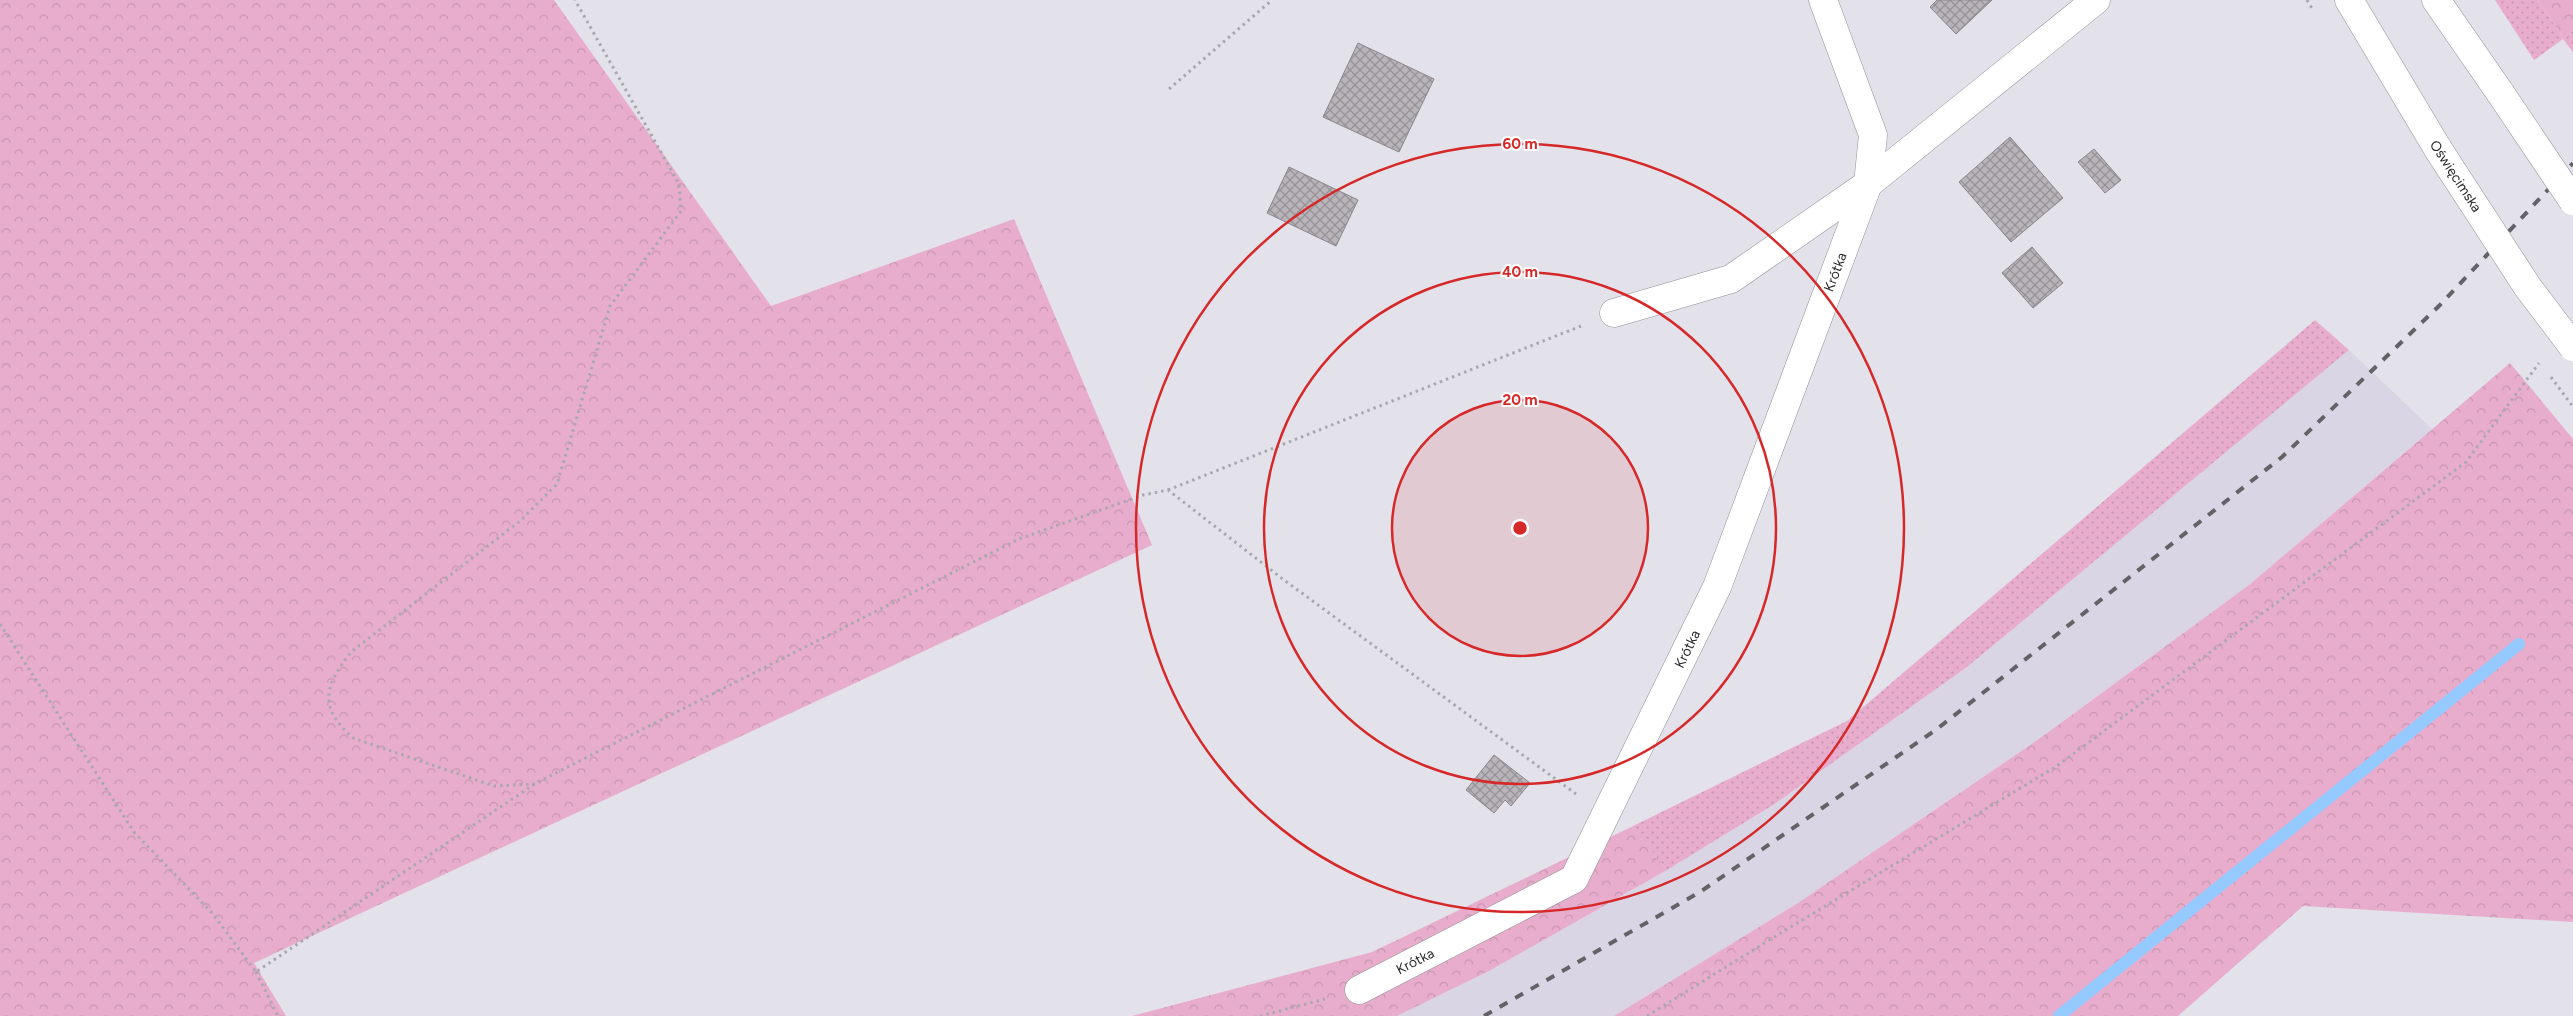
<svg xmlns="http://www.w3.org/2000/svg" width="2573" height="1016" font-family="Figtree,sans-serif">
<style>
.built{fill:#d9d5e5}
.grass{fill:url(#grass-dots)}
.forest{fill:url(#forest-crowns)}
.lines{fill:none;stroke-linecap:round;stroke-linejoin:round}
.stream{stroke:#94caff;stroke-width:12}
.building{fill:url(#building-cross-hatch);stroke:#8b868c}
.minor-casing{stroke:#929098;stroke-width:29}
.major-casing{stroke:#929098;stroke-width:29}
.path{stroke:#a9a8af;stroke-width:3;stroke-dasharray:2.5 4;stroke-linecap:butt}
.minor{stroke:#fff;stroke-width:28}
.major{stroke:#fff;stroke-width:28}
.rail{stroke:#636267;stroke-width:4;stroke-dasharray:9 9;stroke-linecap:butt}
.major-bridge-casing{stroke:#929098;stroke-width:29;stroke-linecap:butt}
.path-bridge{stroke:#a9a8af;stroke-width:3;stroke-dasharray:2.5 4;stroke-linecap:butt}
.major-bridge{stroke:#fff;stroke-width:28}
.ring{fill:none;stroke:#d62828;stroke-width:2.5}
.labels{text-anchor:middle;stroke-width:4;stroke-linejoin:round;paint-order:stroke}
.street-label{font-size:14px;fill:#29282b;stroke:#fff}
.centre{fill:#d62828;stroke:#fff;stroke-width:2.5}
.ring-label{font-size:15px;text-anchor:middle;font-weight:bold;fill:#d62828;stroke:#fff;stroke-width:4;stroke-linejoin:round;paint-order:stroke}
</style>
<defs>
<pattern id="grass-dots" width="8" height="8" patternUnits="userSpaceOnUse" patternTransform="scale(1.25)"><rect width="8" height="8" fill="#e8adcd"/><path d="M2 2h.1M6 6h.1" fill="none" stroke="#c795b0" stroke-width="1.8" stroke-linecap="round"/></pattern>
<pattern id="forest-crowns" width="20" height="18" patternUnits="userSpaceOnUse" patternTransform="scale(1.25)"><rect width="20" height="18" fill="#e8adcd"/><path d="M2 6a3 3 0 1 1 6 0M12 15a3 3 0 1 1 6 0" fill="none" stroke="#c795b0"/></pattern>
<pattern id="building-cross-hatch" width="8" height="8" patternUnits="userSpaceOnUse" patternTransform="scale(1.25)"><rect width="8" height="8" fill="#b9b3ba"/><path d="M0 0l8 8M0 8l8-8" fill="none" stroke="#969297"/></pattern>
</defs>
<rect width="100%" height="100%" fill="#e3e1ea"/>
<polygon class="built" points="2349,350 2432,429 2249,585 2039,739 1798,903 1614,1016 1397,1016 1491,970 1667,870 1773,805 1967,667"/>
<g class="grass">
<polygon points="2495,0 2538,0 2563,38 2573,30 2573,52 2563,39 2534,60"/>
<polygon points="2315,320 2349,350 1967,667 1773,805 1667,870 1631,827 1847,721"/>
</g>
<g class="forest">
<polygon points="0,0 554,0 771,306 1014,219 1152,545 254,963 286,1016 0,1016"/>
<polygon points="2538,0 2573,0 2573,30 2563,38"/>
<polygon points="2510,363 2573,439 2573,922 2303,906 2178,1016 1614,1016 1798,903 2039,739 2249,585"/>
<polygon points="1631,827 1667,870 1491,970 1397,1016 1132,1016 1372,952"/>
</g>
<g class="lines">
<polyline class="stream" points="2059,1016 2519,644"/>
</g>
<g class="building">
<polygon points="1937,0 1992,0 1956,34 1930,7"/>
<polygon points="1358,43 1434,79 1399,152 1323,117"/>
<polygon points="2010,137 2063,198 2011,242 1959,182"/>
<polygon points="2094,149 2121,180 2105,193 2078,162"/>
<polygon points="1289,167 1358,200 1336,246 1267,213"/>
<polygon points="2032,247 2063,283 2033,308 2002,273"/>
<polygon points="1494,755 1530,783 1511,806 1505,800 1494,813 1466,790"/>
</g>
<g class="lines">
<g class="minor-casing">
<g id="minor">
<polyline points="1614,313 1731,279 1868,184 2096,0"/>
<polyline points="1359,990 1574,879 1717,587 1868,184 1873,135 1823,0"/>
</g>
</g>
<g class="major-casing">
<g id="major">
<polyline points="2349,0 2438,149"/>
<polyline points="2436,0 2501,94"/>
</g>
</g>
<g class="path">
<polyline points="2307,0 2313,10"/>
<polyline points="1169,89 1272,0"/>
<polyline points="1168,490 1581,326"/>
<polyline points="0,624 134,832 213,914 256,972 536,783 1019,539 1143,495 1168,490 1284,580 1576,794"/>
<path d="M535,784l-41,2 -141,-48c-35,-31 -29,-51 -2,-86l169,-131 37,-37 53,-178 71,-95 -2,-27 -104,-184"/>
<polyline points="256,972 278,1016"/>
<polyline points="1260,1016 1325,999"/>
<polyline points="1647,1016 1779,934 2057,766 2466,462 2539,363"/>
</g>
<use href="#minor" class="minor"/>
<use href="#major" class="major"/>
<polyline class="rail" points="1484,1016 1700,892 1937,729 2282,457 2440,305 2573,163"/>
<g class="major-bridge-casing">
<g id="major-bridge">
<polyline points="2501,94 2573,201"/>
<polyline points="2438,149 2527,286 2573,347"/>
</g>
</g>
<polyline class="path-bridge" points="2551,377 2573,407"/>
<use href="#major-bridge" class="major-bridge"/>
</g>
<circle cx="1520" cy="528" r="128" fill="#d62828" fill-opacity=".12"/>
<g class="ring">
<circle cx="1520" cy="528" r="128"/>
<circle cx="1520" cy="528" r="256"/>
<circle cx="1520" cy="528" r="384"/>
</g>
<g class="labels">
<g class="street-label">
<text transform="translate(2456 176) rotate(57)" y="5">Oświęcimska</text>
<text transform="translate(1835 272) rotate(-69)" y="5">Krótka</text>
<text transform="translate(1687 649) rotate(-64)" y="5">Krótka</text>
<text transform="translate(1415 961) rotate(-27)" y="5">Krótka</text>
</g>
</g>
<circle cx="1520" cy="528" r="8" class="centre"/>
<g class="ring-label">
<text x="1520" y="149">60 m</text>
<text x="1520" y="277">40 m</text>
<text x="1520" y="405">20 m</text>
</g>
</svg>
